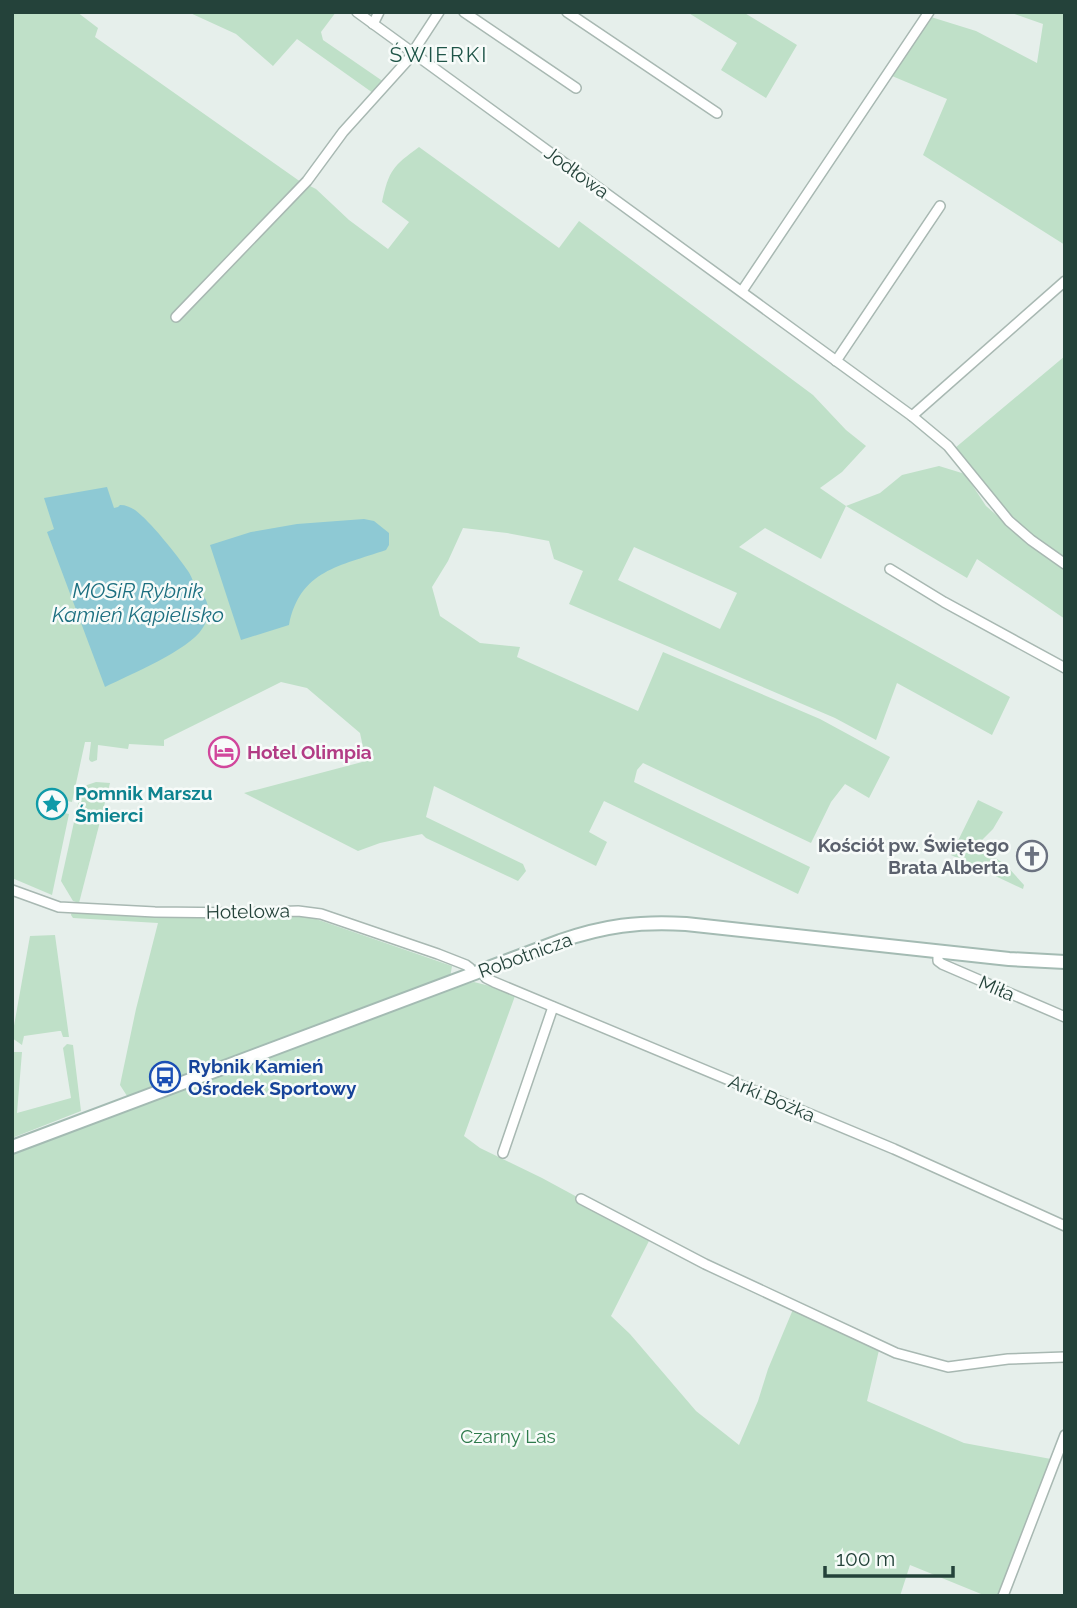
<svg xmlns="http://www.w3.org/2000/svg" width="1077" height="1608" font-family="Raleway,sans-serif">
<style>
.green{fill:#bfe0c8;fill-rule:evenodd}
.water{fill:#8ec9d4}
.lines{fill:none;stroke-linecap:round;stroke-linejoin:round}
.street-casing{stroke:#a8b8b2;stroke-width:12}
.secondary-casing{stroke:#a4bbb3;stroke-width:16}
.street{stroke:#fff;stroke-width:9}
.secondary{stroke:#fff;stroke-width:12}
.labels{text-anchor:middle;stroke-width:5;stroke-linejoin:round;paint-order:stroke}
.street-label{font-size:19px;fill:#24423a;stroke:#f7fbf9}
.hotel-label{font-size:19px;font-weight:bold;fill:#b23c85;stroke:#f7fbf9;text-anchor:start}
.culture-label{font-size:19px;font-weight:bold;fill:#0d838f;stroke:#f7fbf9;text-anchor:start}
.worship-label{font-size:19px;font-weight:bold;fill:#5b616d;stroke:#f7fbf9;text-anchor:end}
.transit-label{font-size:19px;font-weight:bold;fill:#164399;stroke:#f7fbf9;text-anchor:start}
.park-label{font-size:19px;fill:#2d7a4b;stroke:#f7fbf9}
.neighbourhood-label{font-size:21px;letter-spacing:2px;fill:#1f5548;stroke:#f7fbf9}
.water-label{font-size:21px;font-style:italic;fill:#1c6f80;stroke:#f7fbf9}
</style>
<rect width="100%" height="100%" fill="#e6efeb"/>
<g class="green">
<path d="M12,12h65l21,16 -3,9 203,143 18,9 33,31 39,29 21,-27 -27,-20c7,-32 11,-36 37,-55l140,101 20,-27 234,174 33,35 20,16 -24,26 -22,16 26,18 34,-13 22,-18 37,-9 26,8 21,32 56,48 23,14v51l-88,-60 -10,19 -121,-72 -25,53 -56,-31 -26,19 271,150 -18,38 -95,-52 -21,57 -41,-22 -266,-114 14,-33 -29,-12 -5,-18 -42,-8 -44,-5 -15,33 -16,26 8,29 40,27 40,4 -3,10 121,54 25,-59 157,67 70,38 -21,41 -24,-14 -14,18 -20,41 -168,-80 -6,7 -3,12 176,85 -12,27 -194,-93 -15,31 18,10 -11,24 -162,-80 -8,31 97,47 3,7 -8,10 -92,-43 -4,-4 -42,9 -22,8 -114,-58 122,-32 -6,-28 -53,-45 -26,-6 -117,58v6l-35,-2 -1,5 -30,-4 -1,15 -5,2 -2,-1 -1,-2 2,-17h-6l-13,60 -25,-5 -2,12 24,5 -17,81 -40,-17zM634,547l103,46 -17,36 -102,-49z"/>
<polygon points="188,12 336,12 321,32 323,40 384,82 373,93 297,39 273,66 236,34"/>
<polygon points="687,12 743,12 797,45 766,98 721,70 737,43"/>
<polygon points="1009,12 1065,12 1065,245 923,155 947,99 892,76 931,17 976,31 1037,63 1043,24"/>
<polygon points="1065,356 1065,560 1033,536 1001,506 988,487 955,448"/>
<polygon points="96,782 110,783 79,903 73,901 61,881 80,795 87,785"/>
<polygon points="978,800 1003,812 993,829 979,843 979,848 1005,864 1024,885 1023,889 951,855"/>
<polygon points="72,911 292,914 316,919 452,966 448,989 474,982 490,986 494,985 515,996 464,1136 480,1148 542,1178 651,1237 611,1316 630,1334 696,1411 739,1445 758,1401 768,1369 794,1307 879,1350 867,1401 964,1443 1051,1459 998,1596 986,1596 910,1565 900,1596 12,1596 12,1151 129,1099 120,1085 136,1009 158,923 73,918 71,915"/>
<polygon points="55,935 69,1037 63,1037 61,1031 59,1031 24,1036 22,1045 12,1038 12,1037 30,936"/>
<polygon points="67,1044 73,1045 81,1111 12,1138 12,1052 22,1052 17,1113 71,1098 63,1048"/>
</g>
<g class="water">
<path d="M107,487l7,21 4,-1 2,-2c6,0 10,2 15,5 14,10 43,46 53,61 4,6 6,14 10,19 3,5 8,7 9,13 3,8 0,19 -5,26 -13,21 -73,46 -97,58l-58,-155 7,-3 -10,-31z"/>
<path d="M364,519l10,2 15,12v12l-3,5c-46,16 -86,20 -97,75l-48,15 -31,-95 41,-13 46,-8z"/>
</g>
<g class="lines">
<g class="street-casing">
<g id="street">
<polyline points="357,12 912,416 948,446 1009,521 1031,540 1065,564"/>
<polyline points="464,12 576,88"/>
<polyline points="567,12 717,113"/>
<polyline points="373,24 379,12"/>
<polyline points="742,291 929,12"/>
<polyline points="176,317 307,181 343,132 407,61 439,12"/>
<polyline points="836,361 940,206"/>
<polyline points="912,416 1065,281"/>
<polyline points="890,569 944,602 1065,668"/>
<polyline points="12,890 59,907 155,912 243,913 298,911 321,914 438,954 466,965 470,968 473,974"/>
<polyline points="938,952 938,961 942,964 1065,1017"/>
<polyline points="481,971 486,978 494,982 894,1149 1065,1226"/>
<polyline points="503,1153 553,1007"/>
<polyline points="581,1199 705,1264 896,1353 948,1367 1008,1359 1065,1357"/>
<polyline points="1003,1596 1065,1435"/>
</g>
</g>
<g class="secondary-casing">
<path id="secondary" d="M12,1147l548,-206c44,-15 79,-20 126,-17l323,35 56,3"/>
</g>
<use href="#street" class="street"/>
<use href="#secondary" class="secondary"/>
</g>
<defs>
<g id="hotel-ring" transform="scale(1.575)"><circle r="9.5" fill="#f7fbf9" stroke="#d1479c" stroke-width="1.5"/><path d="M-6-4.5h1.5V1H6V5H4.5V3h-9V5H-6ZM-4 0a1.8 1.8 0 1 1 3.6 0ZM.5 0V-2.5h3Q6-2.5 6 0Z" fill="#d1479c"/></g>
<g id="sight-ring" transform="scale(1.575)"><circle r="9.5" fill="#f7fbf9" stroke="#0f9aa8" stroke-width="1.5"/><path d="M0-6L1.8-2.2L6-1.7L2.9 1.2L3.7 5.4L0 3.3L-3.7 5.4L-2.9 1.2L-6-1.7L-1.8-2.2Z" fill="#0f9aa8"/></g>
<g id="church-ring" transform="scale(1.575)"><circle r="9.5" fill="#f7fbf9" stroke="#6b7280" stroke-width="1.5"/><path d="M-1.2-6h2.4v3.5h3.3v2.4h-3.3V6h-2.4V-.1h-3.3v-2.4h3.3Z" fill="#6b7280"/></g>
<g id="bus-ring" transform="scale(1.575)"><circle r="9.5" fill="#f7fbf9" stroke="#1a4fb4" stroke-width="1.5"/><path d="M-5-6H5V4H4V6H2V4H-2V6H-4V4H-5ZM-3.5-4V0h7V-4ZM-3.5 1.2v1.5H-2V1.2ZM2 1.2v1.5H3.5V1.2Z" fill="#1a4fb4"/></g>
</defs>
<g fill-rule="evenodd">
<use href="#hotel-ring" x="224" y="752"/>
<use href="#sight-ring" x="52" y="804"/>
<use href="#church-ring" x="1032" y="856"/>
<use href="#bus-ring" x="165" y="1077"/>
</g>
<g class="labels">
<g class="street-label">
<text transform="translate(577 172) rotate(36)" y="7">Jodłowa</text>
<text transform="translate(248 911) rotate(-1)" y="7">Hotelowa</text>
<text transform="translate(525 955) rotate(-20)" y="7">Robotnicza</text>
<text transform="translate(997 988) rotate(23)" y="7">Miła</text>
<text transform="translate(772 1098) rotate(23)" y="7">Arki Bożka</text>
</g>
<g class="hotel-label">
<text x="247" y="759">Hotel Olimpia</text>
</g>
<g class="culture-label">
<text x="75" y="800">Pomnik Marszu<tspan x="75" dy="22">Śmierci</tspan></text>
</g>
<g class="worship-label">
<text x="1009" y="852">Kościół pw. Świętego<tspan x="1009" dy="22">Brata Alberta</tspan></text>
</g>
<g class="transit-label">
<text x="188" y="1073">Rybnik Kamień<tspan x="188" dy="22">Ośrodek Sportowy</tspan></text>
</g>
<g class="park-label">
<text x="508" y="1443">Czarny Las</text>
</g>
<g class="neighbourhood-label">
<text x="439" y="62">ŚWIERKI</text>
</g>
<g class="water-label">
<text x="138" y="598">MOSiR Rybnik<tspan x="138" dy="24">Kamień Kąpielisko</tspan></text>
</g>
</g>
<rect width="1077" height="1608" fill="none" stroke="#24423a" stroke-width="28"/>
<path d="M825 1566v10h128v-10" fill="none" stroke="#24423a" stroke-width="3.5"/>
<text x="836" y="1566" font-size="21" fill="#24423a" stroke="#f7fbf9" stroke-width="5" paint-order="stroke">100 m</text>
</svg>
